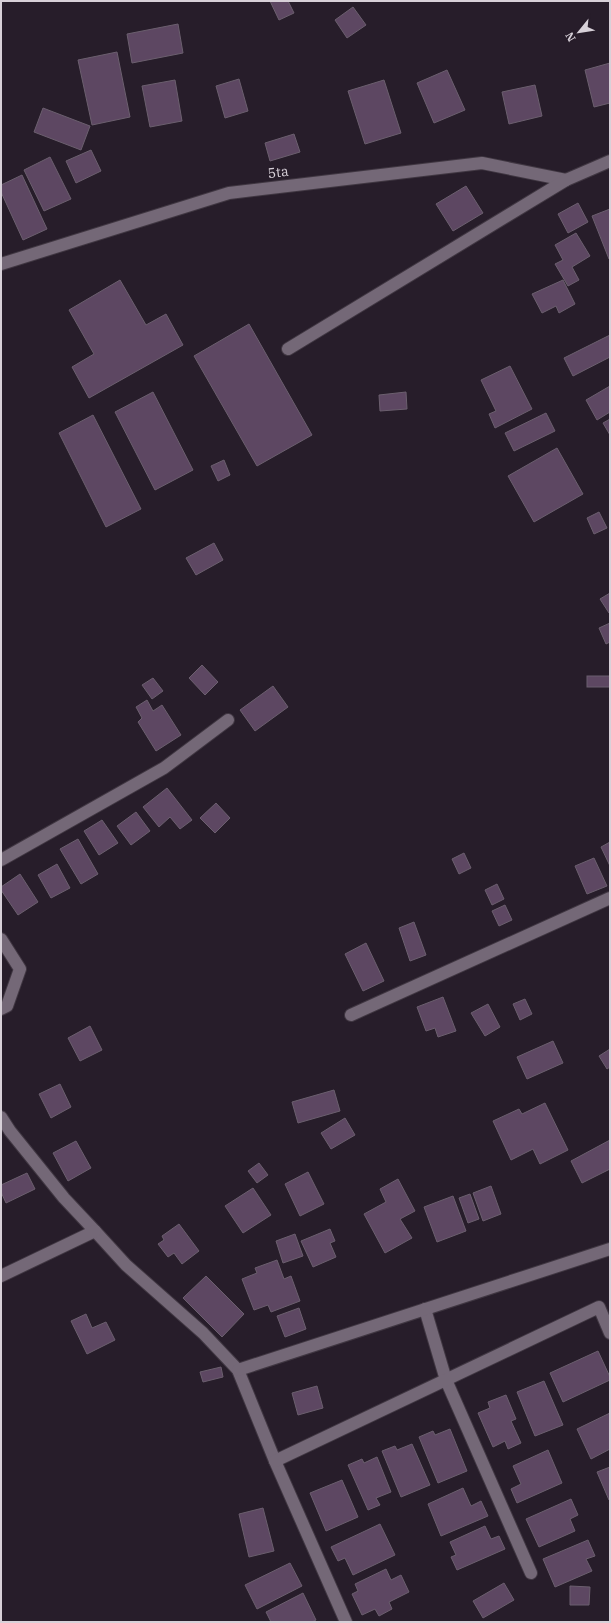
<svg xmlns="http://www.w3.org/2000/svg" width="611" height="1623" font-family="'IBM Plex Serif',serif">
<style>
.building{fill:#5d4762;stroke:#6b5f6e}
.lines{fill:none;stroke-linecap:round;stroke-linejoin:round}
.lane-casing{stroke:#403742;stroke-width:14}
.street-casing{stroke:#403742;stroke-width:14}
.lane{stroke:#746877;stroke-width:12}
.street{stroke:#746877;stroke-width:12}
.labels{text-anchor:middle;stroke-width:3;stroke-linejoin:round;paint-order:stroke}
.street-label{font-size:14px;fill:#d7d0d8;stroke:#271d2a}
</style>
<rect width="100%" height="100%" fill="#271d2a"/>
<g class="building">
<polygon points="270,1 288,1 294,13 279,20"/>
<polygon points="353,7 366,25 347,38 335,20"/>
<polygon points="178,24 183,53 132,63 127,34"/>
<polygon points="117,52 130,117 92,125 78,60"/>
<polygon points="610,63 610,103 594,107 585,70"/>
<polygon points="447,70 465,110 434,123 417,83"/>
<polygon points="239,79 248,111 225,118 216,86"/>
<polygon points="175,80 182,121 150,127 142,86"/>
<polygon points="384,80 401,133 365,144 348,91"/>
<polygon points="535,85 542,116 509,124 502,92"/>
<polygon points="43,108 90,126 81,150 34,132"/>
<polygon points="294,134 300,152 270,161 265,143"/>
<polygon points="91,150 101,171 76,183 66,161"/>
<polygon points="50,157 71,199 44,211 24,170"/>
<polygon points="22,175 47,229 23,240 1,192 1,185"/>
<polygon points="466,186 483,213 453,231 436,204"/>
<polygon points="578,203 588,222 568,233 558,214"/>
<polygon points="610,209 610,258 609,259 592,216"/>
<polygon points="576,233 590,256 572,267 579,280 568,286 555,264 563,260 555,245"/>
<polygon points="120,280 146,325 166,314 183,345 89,398 72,367 94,354 69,310"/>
<polygon points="563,280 575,304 559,313 556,306 542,313 532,294"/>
<polygon points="249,324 312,435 257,466 194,356"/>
<polygon points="610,335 610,357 573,376 564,358"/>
<polygon points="510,366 532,409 495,428 489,414 496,411 481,380"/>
<polygon points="610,386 610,412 597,420 586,400"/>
<polygon points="153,392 193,470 155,490 115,412"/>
<polygon points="406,392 407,409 380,411 379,395"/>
<polygon points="546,413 555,431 514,451 505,433"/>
<polygon points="93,415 141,509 106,527 59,433"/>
<polygon points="610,419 610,435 603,423"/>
<polygon points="557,448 583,494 534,522 508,476"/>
<polygon points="224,460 230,475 218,481 211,466"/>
<polygon points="599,512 607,528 594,534 587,518"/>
<polygon points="214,543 223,560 196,575 186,558"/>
<polygon points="610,593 610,612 609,613 600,599"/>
<polygon points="610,623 610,642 606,644 599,628"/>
<polygon points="202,665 218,682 205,695 189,678"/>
<rect x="587" y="676" width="23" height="11"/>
<polygon points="153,678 163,691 152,699 142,685"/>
<polygon points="273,686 288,707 255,731 240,710"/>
<polygon points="147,700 153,711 162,705 181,735 156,751 138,722 142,718 136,707"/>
<polygon points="167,788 192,820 180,829 170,817 159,827 143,807"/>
<polygon points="216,803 230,818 215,833 200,818"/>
<polygon points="136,812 150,831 131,845 117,826"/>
<polygon points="102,820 118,843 99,855 84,831"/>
<polygon points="78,839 98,874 81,884 60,849"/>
<polygon points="610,842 610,866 601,847"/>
<polygon points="464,853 471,868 459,874 452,859"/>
<polygon points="594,858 607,886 587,894 575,866"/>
<polygon points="57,864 70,888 51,898 38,875"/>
<polygon points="20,874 38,902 18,915 1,890 1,887"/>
<polygon points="497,884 504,899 492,905 485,890"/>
<polygon points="505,905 512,920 499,926 492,911"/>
<polygon points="414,922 426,955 410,961 399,928"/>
<polygon points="366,943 384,981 363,991 345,954"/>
<polygon points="443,997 456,1031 438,1037 435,1028 426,1031 417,1007"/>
<polygon points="525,999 532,1014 520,1020 513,1004"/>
<polygon points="488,1004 500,1027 485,1036 471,1013"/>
<polygon points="90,1026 102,1050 80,1061 68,1038"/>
<polygon points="553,1041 563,1063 527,1079 517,1057"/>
<polygon points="610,1049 610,1067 607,1069 599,1056"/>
<polygon points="60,1084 71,1107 51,1118 39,1094"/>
<polygon points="334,1090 340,1111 298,1123 292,1102"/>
<polygon points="545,1103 568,1150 540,1164 533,1149 511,1160 493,1121 519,1109 522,1114"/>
<polygon points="345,1118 355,1135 331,1149 321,1133"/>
<polygon points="610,1140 610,1169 582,1183 571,1161"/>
<polygon points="76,1141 91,1168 68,1181 53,1153"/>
<polygon points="259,1163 268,1175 257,1183 248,1171"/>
<polygon points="308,1172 324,1204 300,1216 285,1184"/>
<polygon points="27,1173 35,1189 6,1203 1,1192 1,1185"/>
<polygon points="398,1179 415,1211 400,1219 412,1238 385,1253 364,1214 386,1202 380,1189"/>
<polygon points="491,1186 501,1214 483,1221 473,1193"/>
<polygon points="253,1188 271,1215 243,1233 225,1206"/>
<polygon points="470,1194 479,1219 468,1223 459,1198"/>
<polygon points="453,1196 466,1231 437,1242 424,1207"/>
<polygon points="179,1224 199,1251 182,1264 174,1253 168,1257 158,1244 164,1240 162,1236"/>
<polygon points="330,1229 335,1241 330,1243 336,1257 313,1267 301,1241"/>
<polygon points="295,1234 303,1256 283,1263 276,1241"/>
<polygon points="277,1260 284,1279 291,1276 300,1301 271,1312 268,1305 254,1310 242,1279 257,1273 255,1268"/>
<polygon points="206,1276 244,1314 222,1337 183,1298"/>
<polygon points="299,1308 306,1329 285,1337 277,1316"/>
<polygon points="86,1314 92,1328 106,1322 115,1340 87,1354 71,1321"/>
<polygon points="598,1351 610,1377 610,1380 563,1402 550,1373"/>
<polygon points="221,1367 223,1377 203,1382 200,1372"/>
<polygon points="544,1381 563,1425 535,1436 517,1392"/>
<polygon points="317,1386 323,1408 298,1415 292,1393"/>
<polygon points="506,1395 516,1419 511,1421 521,1443 508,1449 505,1441 493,1447 478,1413 490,1408 488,1402"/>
<polygon points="610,1413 610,1449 591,1459 577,1429"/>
<polygon points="450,1429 467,1471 438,1483 419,1437 433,1431 435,1435"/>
<polygon points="412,1444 430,1485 401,1497 382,1451 395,1446 397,1450"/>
<polygon points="548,1450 562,1483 517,1503 511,1489 521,1484 513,1466"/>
<polygon points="377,1457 391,1492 376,1498 380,1505 368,1510 348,1465 362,1459 364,1463"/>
<polygon points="610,1467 610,1500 609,1500 597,1472"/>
<polygon points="342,1480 358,1517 326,1531 310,1493"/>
<polygon points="463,1488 471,1506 481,1501 488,1516 441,1536 428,1504"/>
<polygon points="571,1499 578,1515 570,1519 575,1531 539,1547 526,1519"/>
<polygon points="263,1508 274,1551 249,1557 239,1514"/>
<polygon points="380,1524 395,1555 353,1575 345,1558 338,1561 331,1547"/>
<polygon points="485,1526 491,1539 499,1536 505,1549 457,1570 451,1557 456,1555 450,1542"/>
<polygon points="588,1540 595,1556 586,1559 592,1571 555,1587 543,1559"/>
<polygon points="290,1563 302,1586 257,1609 245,1585"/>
<polygon points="386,1569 391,1580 401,1575 409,1592 389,1602 392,1609 379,1616 375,1609 362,1615 352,1594 358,1591 355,1584"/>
<polygon points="504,1583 514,1600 483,1618 473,1601"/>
<polygon points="570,1586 590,1587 589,1605 570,1605"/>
<polygon points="303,1593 316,1620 312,1622 271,1622 266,1612"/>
</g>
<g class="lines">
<g class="lane-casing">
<polyline id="lane" points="425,1309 446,1380"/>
</g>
<g class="street-casing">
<g id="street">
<polyline points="1,264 229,193 482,163 566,180"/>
<polyline points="288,349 566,180 610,161"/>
<polyline points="1,860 164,768 228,720"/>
<polyline points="1,939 20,969 7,1006 1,1009"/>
<polyline points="351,1015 610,898"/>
<polyline points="1,1117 10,1131 64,1198 95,1231 126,1265 203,1333 238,1370 275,1461 346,1622"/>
<polyline points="1,1276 95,1231"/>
<polyline points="238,1370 610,1249"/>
<polyline points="446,1380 531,1573"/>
<polyline points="275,1461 599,1307 610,1333"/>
</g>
</g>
<use href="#lane" class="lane"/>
<use href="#street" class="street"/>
</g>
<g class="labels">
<g class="street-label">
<text transform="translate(278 172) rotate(-7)" y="5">5ta</text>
</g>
</g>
<rect width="611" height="1623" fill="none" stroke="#d7d0d8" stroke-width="4"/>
<g transform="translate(579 32) rotate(240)" stroke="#271d2a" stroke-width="3" paint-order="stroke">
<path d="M0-3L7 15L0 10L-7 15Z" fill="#d7d0d8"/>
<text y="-6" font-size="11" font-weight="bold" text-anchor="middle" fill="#d7d0d8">N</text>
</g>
</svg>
